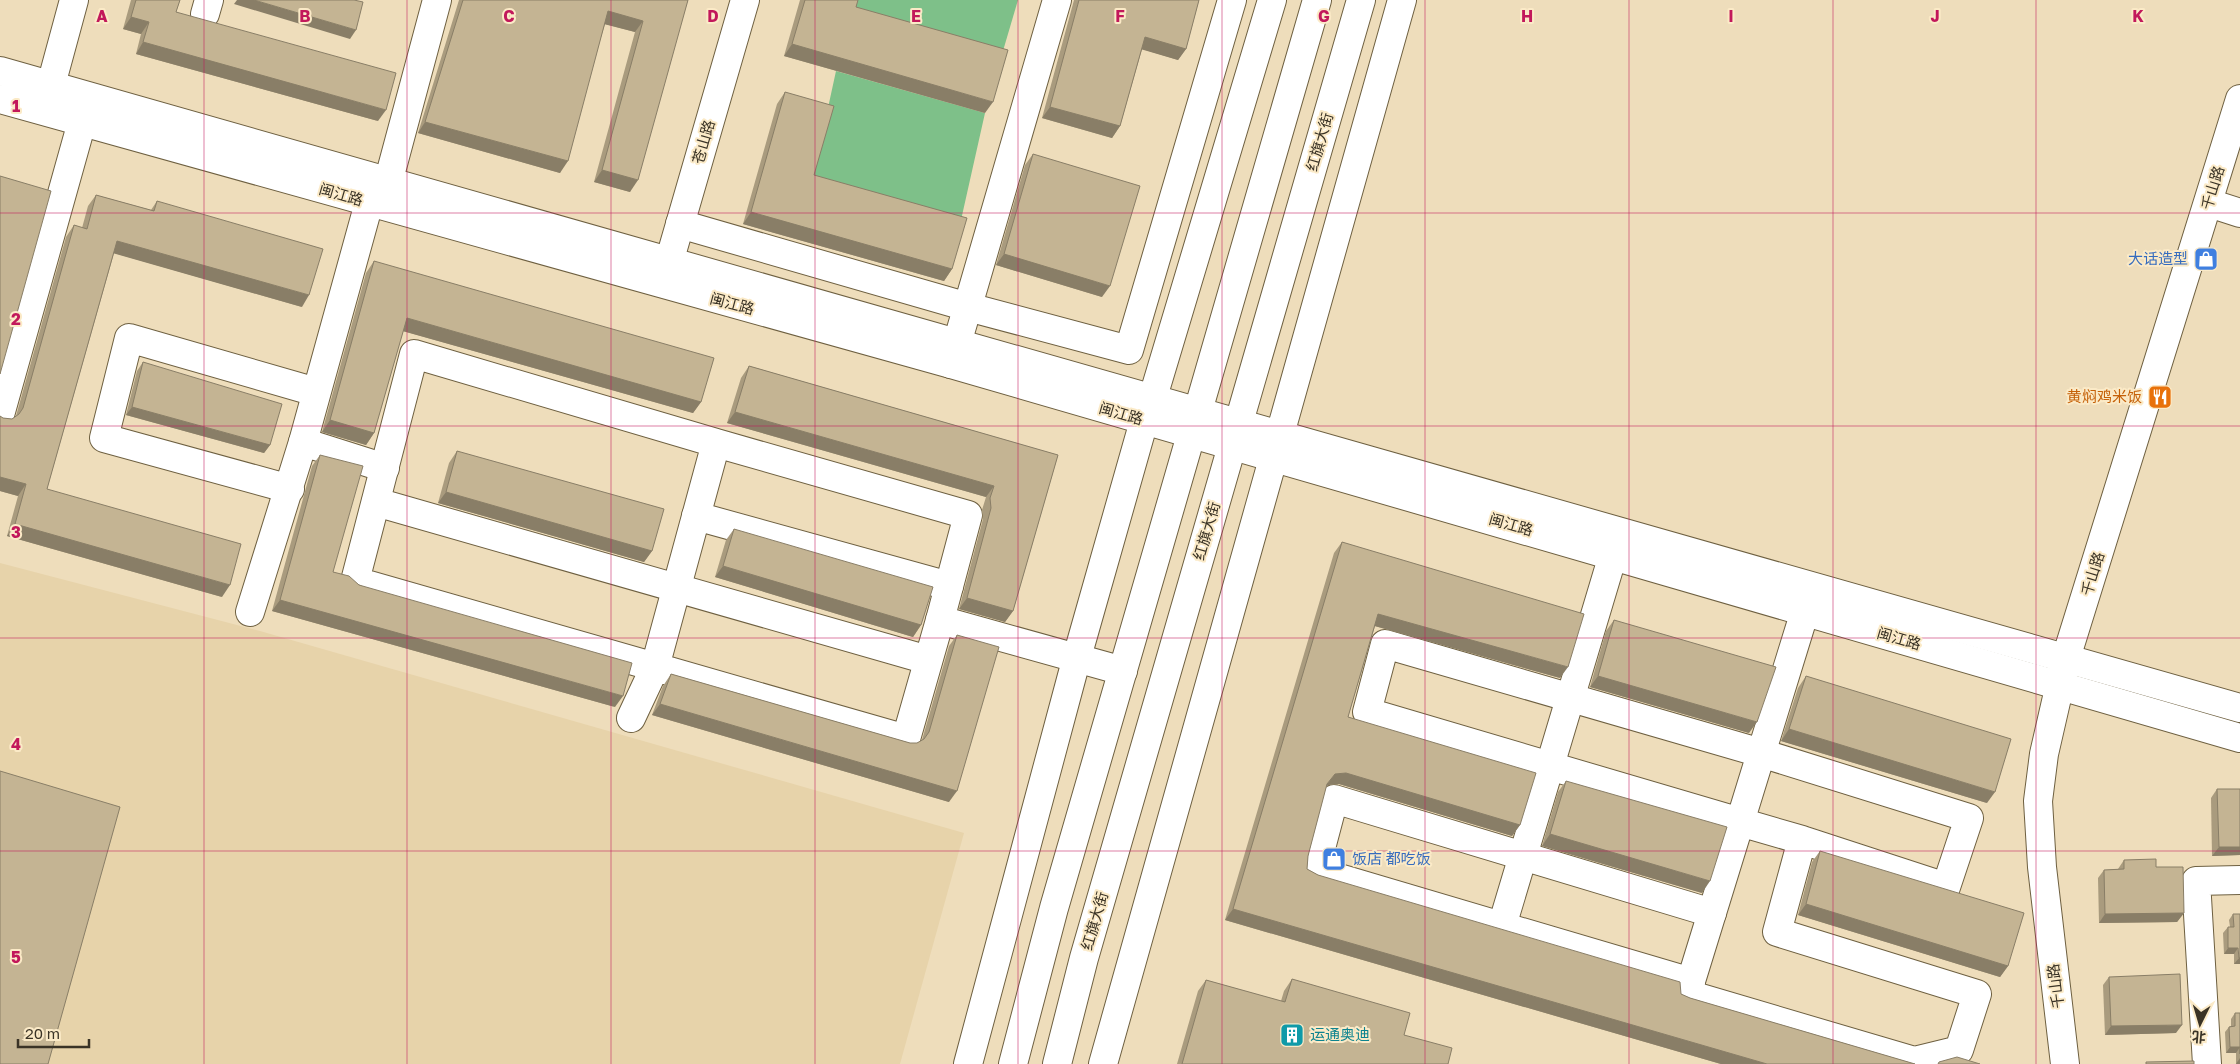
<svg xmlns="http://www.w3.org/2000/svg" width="2240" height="1064" font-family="'Golos Text','Noto Sans SC',sans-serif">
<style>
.built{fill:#e7d3aa}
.green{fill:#7ec089}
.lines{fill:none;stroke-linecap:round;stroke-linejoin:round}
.minor-casing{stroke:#6e6041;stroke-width:30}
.major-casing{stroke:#6e6041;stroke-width:30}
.minor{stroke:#fff;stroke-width:28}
.major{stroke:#fff;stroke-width:28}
.wall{fill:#a99b7e}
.shaded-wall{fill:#897e67}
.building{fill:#c4b493;stroke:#897e67}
.grid{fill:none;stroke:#c2185b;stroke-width:1;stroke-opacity:0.55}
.labels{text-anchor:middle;stroke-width:4;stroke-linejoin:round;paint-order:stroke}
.street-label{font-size:15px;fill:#3a3326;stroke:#fbeac7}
.shop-label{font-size:15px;fill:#366cbe;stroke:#fbeac7;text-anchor:end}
.food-label{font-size:15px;fill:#c56008;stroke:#fbeac7;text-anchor:end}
.culture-label{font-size:15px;fill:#0d838f;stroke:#fbeac7;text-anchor:start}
.grid-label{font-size:16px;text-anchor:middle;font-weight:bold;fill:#c2185b;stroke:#fbeac7;stroke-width:4;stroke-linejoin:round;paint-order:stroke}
</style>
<rect width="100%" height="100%" fill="#edb"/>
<polygon class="built" points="0,563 260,631 964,833 900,1064 0,1064"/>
<g class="green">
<polygon points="853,0 1018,0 1000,61 848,18"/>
<polygon points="836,71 985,113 959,229 807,186 826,117"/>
</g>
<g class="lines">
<g class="minor-casing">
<g id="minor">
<polyline points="205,14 209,0"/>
<polyline points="45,107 74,0"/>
<polyline points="2209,203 2240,213"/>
<polyline points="382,205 437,0"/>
<polyline points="680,224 968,307 1129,350 1232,0"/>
<polyline points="663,283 745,0"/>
<polyline points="951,364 1057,0"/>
<polyline points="0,415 82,122"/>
<polyline points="303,442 369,203"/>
<polyline points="716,443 414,354 355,581 655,667 716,443 968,515 940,620"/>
<polyline points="290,489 104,438 129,338 316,392"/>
<polyline points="376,502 928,660"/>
<polyline points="696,516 949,586"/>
<polyline points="250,612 303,442 385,468"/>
<polyline points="631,718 655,667 906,739 940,620 1123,671"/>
<path d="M1802,840l-62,-18 -373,-110 18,-68 376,109 208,65 -23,69 -144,-47 -25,92 200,62 -18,56 -45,11 -227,-67c40,-127 78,-255 118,-383"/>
<polyline points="1502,926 1613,555"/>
<polyline points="1691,982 1315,871 1334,799 1712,913"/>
<polyline points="2065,1064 2042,867 2038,801 2044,754 2066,658 2240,99"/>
<polyline points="2207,1064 2196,881 2240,880"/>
</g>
</g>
<g class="major-casing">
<g id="major">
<polyline points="0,71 2240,708"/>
<polyline points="0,99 951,364 2240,738"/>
<polyline points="968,1064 1077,657 1144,421 1153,397 1272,0"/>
<polyline points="1013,1064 1054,908 1317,0"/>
<polyline points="1057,1064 1084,958 1361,0"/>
<polyline points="1103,1064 1402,0"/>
</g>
</g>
<use href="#minor" class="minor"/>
<use href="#major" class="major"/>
</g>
<g class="wall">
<polygon points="131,0 180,0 176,12 378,121 136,54 141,34 123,29"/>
<polygon points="459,0 688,0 630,192 594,182 635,32 605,24 560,173 418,133"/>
<polygon points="800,0 858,0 856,7 985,113 784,56"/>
<polygon points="1074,0 1199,0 1186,49 1178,60 1142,49 1120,126 1112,138 1042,118"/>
<polygon points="785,92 814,175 952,269 944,281 743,224 777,104"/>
<polygon points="1033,154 1102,297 996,265 1025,165"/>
<polygon points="96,195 151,210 157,201 302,307 114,253 47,489 222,597 7,536 18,496 0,491 0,416 3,418 12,419 16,416 66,237 74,225 82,228 88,206"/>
<polygon points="374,261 701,402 693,413 403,331 374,433 366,445 322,432 366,273"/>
<polygon points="143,362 270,445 264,453 126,415 137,371"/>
<polygon points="749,366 1058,455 1013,611 1005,622 959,609 983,519 982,510 986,497 727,423 741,378"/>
<polygon points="457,451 652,551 644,562 438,503 449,463"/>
<polygon points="320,455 333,572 615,707 272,611 312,466"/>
<polygon points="734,529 921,625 913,637 715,577 726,540"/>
<polygon points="1342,542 1560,678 1375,626 1348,717 1520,825 1512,836 1339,784 1328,785 1326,787 1308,856 1307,869 1318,875 1681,994 1690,998 1915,1064 1721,1064 1225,920 1334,553"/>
<polygon points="1614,620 1749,733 1590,687 1606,631"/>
<polygon points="957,635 949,802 652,715 663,686 671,674 910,743 917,743 922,740 949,646"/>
<polygon points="1806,676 1987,803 1781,741 1798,688"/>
<polygon points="1566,781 1702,893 1542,846 1558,792"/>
<polygon points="2217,789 2240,789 2240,855 2212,856 2211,798"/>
<polygon points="1820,851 2008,966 2000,977 1798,915 1812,862"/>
<polygon points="2124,860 2156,867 2184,913 2177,922 2099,923 2098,878 2104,870 2118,869"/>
<polygon points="2233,914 2240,964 2234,964 2234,954 2224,954 2223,933 2228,927 2230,927 2229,920"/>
<polygon points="2109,977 2176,1033 2105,1035 2103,985"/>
<polygon points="1292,979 1404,1035 1448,1064 1177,1064 1198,991 1206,980 1281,1001 1284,991"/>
<polygon points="2235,1013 2240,1013 2240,1064 2236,1064 2236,1053 2226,1053 2225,1032 2229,1027 2231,1026 2231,1019"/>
</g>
<g class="shaded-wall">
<polygon points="237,0 254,0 356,30 350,39 234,4"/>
<polygon points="608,11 643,21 635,32 600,23"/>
<polygon points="131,17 149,22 141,34 123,29"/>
<polygon points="1145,37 1186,49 1178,60 1137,48"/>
<polygon points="143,42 386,110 378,121 136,54"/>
<polygon points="792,44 993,102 985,113 784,56"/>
<polygon points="1050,107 1120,126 1112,138 1042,118"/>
<polygon points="425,122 568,161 560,173 418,133"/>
<polygon points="602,170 638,180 630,192 594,182"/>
<polygon points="751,212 952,269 944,281 743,224"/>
<polygon points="117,241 309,295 302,307 109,252"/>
<polygon points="1004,254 1110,286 1102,297 996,265"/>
<polygon points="407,318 701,402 693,413 399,330"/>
<polygon points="132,407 270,445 264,453 126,415"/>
<polygon points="735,412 994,486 986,497 727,423"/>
<polygon points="330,420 374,433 366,445 322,432"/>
<polygon points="0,477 26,484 18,496 0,491"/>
<polygon points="446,492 652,551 644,562 438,503"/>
<polygon points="15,524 230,585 222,597 7,536"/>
<polygon points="723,566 921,625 913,637 715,577"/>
<polygon points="967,598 1013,611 1005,622 959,609"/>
<polygon points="280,600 623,696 615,707 272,611"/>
<polygon points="1378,614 1568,667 1560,678 1371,625"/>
<polygon points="1598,676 1757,722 1749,733 1590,687"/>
<polygon points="660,704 957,791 949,802 652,715"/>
<polygon points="1789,729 1995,792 1987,803 1781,741"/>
<polygon points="1346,773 1520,825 1512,836 1339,784 1328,785 1319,795 1335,774"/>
<polygon points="1550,834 1710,881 1702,893 1542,846"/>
<polygon points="2219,847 2240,847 2240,855 2212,856"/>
<polygon points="1806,904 2008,966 2000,977 1798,915"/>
<polygon points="1233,909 1767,1064 1721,1064 1225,920"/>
<polygon points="2184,913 2177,922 2099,923 2105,914"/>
<polygon points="2228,948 2238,948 2234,954 2224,954"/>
<polygon points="2239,958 2240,958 2240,964 2234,964"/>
<polygon points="2182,1025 2176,1033 2105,1035 2111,1026"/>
<polygon points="2230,1047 2240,1047 2236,1053 2226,1053"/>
<polygon points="2240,1058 2240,1064 2236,1064"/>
</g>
<g class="building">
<polygon points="136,0 180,0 176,12 396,73 386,110 143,42 149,22 131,17"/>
<polygon points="254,0 354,0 363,2 356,30"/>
<polygon points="463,0 688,0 638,180 602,170 643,21 608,11 568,161 425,122"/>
<polygon points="805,0 858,0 856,7 1008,50 993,102 792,44"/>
<polygon points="1079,0 1199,0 1186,49 1145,37 1120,126 1050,107"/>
<polygon points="785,92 834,106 814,175 967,218 952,269 751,212"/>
<polygon points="1033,154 1140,186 1110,286 1004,254"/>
<polygon points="0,176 51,191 0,374"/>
<polygon points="96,195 154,211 157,201 323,249 309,295 117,241 47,489 241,544 230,585 15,524 26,484 0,477 0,416 3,418 12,419 19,414 23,408 74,225 87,229"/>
<polygon points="374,261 714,358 701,402 407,318 374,433 330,420"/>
<polygon points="143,362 282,404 270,445 132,407"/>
<polygon points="749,366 1058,455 1013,611 967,598 991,508 990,498 994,486 735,412"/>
<polygon points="457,451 664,509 652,551 446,492"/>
<polygon points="320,455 363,466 333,572 349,576 359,585 632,663 623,696 280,600"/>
<polygon points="734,529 933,587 921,625 723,566"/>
<polygon points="1342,542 1584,614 1568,667 1378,614 1348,717 1536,773 1520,825 1346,773 1335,774 1327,784 1308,856 1307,869 1318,875 1680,982 1681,994 1690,998 1915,1064 1767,1064 1233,909"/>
<polygon points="1614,620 1776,667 1757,722 1598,676"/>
<polygon points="957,635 999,647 957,791 660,704 671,674 910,743 917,743 924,739 929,732"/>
<polygon points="1806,676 2011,739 1995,792 1789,729"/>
<polygon points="0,771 120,807 48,1064 0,1064"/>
<polygon points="1566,781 1727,827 1710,881 1550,834"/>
<polygon points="2217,789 2240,789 2240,847 2219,847"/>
<polygon points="1820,851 2024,913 2008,966 1806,904"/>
<polygon points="2156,859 2156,867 2183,867 2184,913 2105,914 2104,870 2124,869 2124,860"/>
<polygon points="2233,914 2240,914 2240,958 2239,958 2238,948 2228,948 2228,927 2234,927"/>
<polygon points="2180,974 2182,1025 2111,1026 2109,977"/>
<polygon points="1292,979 1410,1013 1404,1035 1452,1048 1448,1064 1182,1064 1206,980 1285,1002"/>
<polygon points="2235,1013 2240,1013 2240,1054 2240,1047 2230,1047 2229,1027 2235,1026"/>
<polygon points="1957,1057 1980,1064 1938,1064 1939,1062"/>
<polygon points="2194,1061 2194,1064 2146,1064 2146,1062"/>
</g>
<path class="grid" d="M204,0v1064M407,0v1064M611,0v1064M815,0v1064M1018,0v1064M1222,0v1064M1425,0v1064M1629,0v1064M1833,0v1064M2036,0v1064M0,213h2240M0,426h2240M0,638h2240M0,851h2240"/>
<defs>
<g id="shop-square" transform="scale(1.25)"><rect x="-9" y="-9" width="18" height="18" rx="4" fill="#3f7fe0" stroke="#fbeac7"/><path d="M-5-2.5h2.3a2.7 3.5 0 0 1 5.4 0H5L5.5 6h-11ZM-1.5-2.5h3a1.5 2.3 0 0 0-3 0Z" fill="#fff"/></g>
<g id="restaurant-square" transform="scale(1.25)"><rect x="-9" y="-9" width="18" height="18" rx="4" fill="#e8710a" stroke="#fbeac7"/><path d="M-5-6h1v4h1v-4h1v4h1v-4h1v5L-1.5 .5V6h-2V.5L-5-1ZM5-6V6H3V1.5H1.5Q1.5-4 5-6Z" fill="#fff"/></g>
<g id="building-square" transform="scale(1.25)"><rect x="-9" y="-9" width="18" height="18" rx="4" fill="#0f9aa8" stroke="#fbeac7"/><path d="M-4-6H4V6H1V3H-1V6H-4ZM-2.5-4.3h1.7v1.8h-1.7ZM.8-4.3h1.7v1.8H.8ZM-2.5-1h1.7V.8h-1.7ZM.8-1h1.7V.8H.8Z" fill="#fff"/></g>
</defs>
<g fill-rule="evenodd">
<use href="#shop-square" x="2206" y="259"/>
<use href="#restaurant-square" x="2160" y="397"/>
<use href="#shop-square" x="1334" y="859"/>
<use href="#building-square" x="1292" y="1035"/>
</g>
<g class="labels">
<g class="street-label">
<text transform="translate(704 142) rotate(-74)" y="5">苍山路</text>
<text transform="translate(1320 142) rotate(-74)" y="5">红旗大街</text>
<text transform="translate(2213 188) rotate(-73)" y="5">千山路</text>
<text transform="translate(341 195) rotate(16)" y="5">闽江路</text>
<text transform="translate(732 304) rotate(15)" y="5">闽江路</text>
<text transform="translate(1121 414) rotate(16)" y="5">闽江路</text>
<text transform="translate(1511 525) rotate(16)" y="5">闽江路</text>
<text transform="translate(1207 531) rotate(-74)" y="5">红旗大街</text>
<text transform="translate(2093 574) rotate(-73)" y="5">千山路</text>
<text transform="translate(1899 639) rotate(16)" y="5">闽江路</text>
<text transform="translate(1095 921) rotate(-74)" y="5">红旗大街</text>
<text transform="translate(2056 986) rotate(-97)" y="5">千山路</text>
</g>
<g class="shop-label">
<text x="2188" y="264">大话造型</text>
<text x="1352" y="864" text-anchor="start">饭店 都吃饭</text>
</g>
<g class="food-label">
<text x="2142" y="402">黄焖鸡米饭</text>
</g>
<g class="culture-label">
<text x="1310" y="1040">运通奥迪</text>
</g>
</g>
<g class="grid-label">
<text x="102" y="22">A</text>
<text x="305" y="22">B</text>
<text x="509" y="22">C</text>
<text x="713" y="22">D</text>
<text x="916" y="22">E</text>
<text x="1120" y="22">F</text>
<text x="1324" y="22">G</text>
<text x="1527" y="22">H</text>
<text x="1731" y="22">I</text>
<text x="1935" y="22">J</text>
<text x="2138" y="22">K</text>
<text x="16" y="112">1</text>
<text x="16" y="325">2</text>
<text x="16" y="538">3</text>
<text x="16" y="750">4</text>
<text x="16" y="963">5</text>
</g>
<g transform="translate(2200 1024) rotate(185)" stroke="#fbeac7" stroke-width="4" paint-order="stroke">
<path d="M0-4L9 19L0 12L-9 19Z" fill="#3a3326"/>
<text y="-8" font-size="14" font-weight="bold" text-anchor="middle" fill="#3a3326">北</text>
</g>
<path d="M18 1039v8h71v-8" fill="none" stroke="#3a3326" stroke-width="2.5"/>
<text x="25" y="1039" font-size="15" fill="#3a3326" stroke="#fbeac7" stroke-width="4" paint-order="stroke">20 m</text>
</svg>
